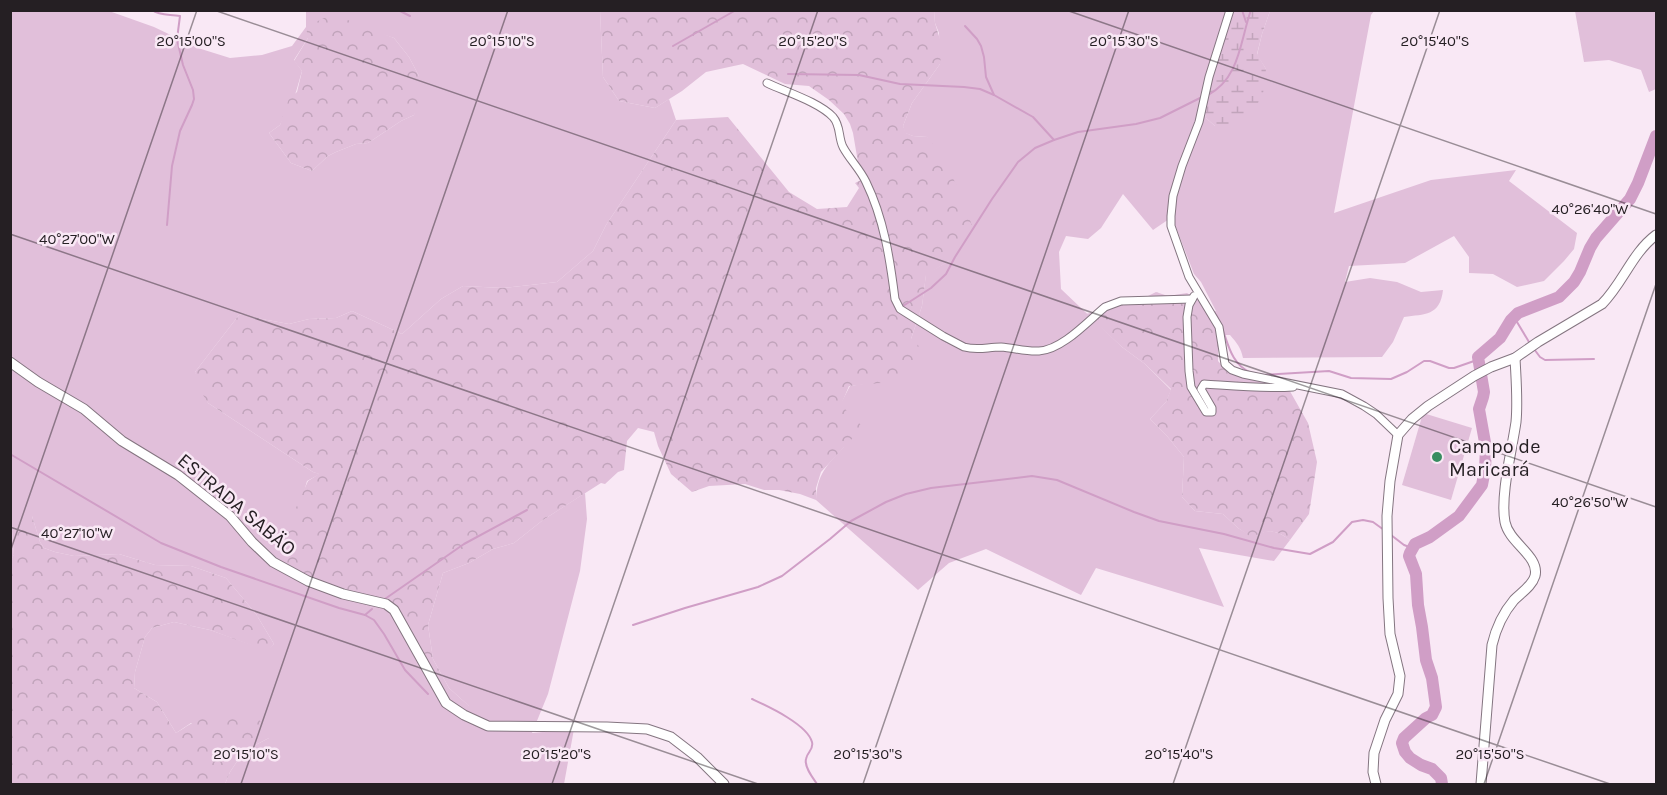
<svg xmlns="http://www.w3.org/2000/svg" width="1667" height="795" font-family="Karla,sans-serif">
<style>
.green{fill:#e1bfda;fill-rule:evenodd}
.forest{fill:url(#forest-crowns)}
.wetland{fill:url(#wetland-marsh)}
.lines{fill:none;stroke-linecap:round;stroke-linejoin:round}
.stream{stroke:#d09ec6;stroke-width:2}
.river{stroke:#d09ec6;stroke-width:12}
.minor-casing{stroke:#847580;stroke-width:9}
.tertiary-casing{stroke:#847580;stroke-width:11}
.minor{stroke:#fff;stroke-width:7}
.tertiary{stroke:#fff;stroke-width:9}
.ticks{fill:none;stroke:#251f23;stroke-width:1.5;stroke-opacity:0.45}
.poi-dot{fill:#378d60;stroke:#f9e8f5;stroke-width:2}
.labels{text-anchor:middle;stroke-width:5;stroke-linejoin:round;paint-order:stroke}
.poi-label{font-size:20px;fill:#251f23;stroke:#f9e8f5;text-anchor:start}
.street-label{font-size:20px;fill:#251f23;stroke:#f9e8f5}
.ticks-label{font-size:15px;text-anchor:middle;fill:#251f23;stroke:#f9e8f5;stroke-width:5;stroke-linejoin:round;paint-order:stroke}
</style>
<defs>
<pattern id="forest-crowns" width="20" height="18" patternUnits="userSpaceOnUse" patternTransform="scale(1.5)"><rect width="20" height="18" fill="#e1bfda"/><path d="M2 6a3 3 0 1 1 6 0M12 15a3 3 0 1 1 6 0" fill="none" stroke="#c1a4bb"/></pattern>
<pattern id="wetland-marsh" width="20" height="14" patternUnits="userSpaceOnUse" patternTransform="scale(1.5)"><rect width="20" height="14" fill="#e1bfda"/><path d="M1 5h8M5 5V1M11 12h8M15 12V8" fill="none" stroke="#c1a4bb"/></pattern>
</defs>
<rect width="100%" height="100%" fill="#f9e8f5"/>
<g class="green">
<path d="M11,11h98l45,16 44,21 32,10 32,-3 30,-9 14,-19v-16h294l3,66 16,24 36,7 14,-9 7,21 -70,105 -13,26 -36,31 -54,6 -40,-2 -22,13 -39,35 -50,-23 -16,7 -27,1 -20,5 -38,-7 -7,-3 -5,1 -44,57 13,31 105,69 7,2 -13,7 -3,11 19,91 36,11 20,3 20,27 20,43 50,39 -20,-18 -16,-29 -5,-34 15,-52 26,-10 24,-14 21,-6 29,-23 42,-27 2,26 -7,52 -32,123 -16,39 42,-4 -10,55h-339l5,-12 14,-21 25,-13 -78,-15 -15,10 -19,-31 -23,-14 1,-16 10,-35 7,-9 22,-6 36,8 57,20 7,-6 -18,-30 -30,-36 -35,-12 -36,-1 -36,-11 -45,2 -19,-4 -11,-4 -4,-6 -8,-26 -20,15 2,24 -3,6zM372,31l22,7 15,19 10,19 -5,39 -13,6 -33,22 -12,1 -20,8 -8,4 -16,15 -21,-8 -22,-30 11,-8 16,-33 6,-21 -8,-11 14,-22z"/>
<path d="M934,11h295l-27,86 4,21 9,8 51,-57 -9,-14 5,-21 8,-23h104l-3,4 -37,198 97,-33 85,-10 -7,11 68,52 -3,16 -10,12 -20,20 -27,6 -24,-13 -24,-1v-16l-15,-21 -49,27 -56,3 -4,16 25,-4 27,4 24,10 22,-2c-3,26 -18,24 -39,27l-11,25 -11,15 -139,1c-2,-10 -6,-15 -13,-23h-10l-4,-24 -15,-29 -7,-8 -22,-57 -19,13 -30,-36 -22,34 -13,11 -22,-3 -7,16 2,37 61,58 23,17 26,26 -5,12 -16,17 17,17 17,21 -2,40 13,14 28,3 15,14 13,8c17,-6 24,-7 39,4l-16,21 -75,-13 25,59 -128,-39 -15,27 -95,-46 -37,14 -31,27 -102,-90c1,-26 11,-35 28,-53l-4,-42 10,-19 20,-3 41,-44 11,-33 4,-32 23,-13 -22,-124 -14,-1 -8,-3 -2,-7 9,-23 28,-39 -1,-31 -4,-10z"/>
<polygon points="1575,11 1656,11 1656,89 1649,92 1641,70 1609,60 1584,62"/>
<polygon points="1423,413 1472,428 1451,500 1402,485"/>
</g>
<g class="forest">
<path d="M600,11h334l1,12 7,23 -2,18 -28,39 -9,23 3,7 7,3 14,1c21,25 35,58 45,89l-23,35 -23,14 -4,31 -11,33 10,9 -19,33 -53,5 -8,19 22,22 -42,45 -5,16v12l-16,-6 -21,-4h-15l-19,-6 -36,2 -17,6 -21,-18 -13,-28 -4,-14 -16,-4 -11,13 -3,29 -6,2 -13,12 -4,-1 -58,37 -29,23 -21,6 -24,14 -26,10 -15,52 5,34 16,29 20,18 20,21 -41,-23 -29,-37 -20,-43 -20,-27 -6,2 -50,-16 -46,-19 6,-27 25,-56 11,-7 -6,-2 -105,-69 -10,-16 -3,-15 44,-57 5,-1 7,3 38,7 20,-5 27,-1 16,-7 50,23 39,-35 22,-13 40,2 54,-6 36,-31 13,-26 70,-105 52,-3 61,75 28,17 30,-2 12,-19 -4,-5 6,-3 -8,-47 -3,-9 -6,-10 -15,-14 -20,-14 -24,-2 -42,-20 -37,8 -24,19 -27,17 -36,-7 -16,-24z"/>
<polygon points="340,17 394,38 409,57 419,76 422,86 422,96 414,115 401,121 368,143 356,144 336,152 328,156 312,171 291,163 269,133 280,125 289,98 297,92 302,71 294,61 308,38 306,27 324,18"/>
<path d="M1156,292l12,4 19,-3 14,9 9,10 6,-1 4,24 -2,6v20l9,10 15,5 45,10 21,37 9,39 -8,52 -19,26c-15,-11 -22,-10 -39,-3l-13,-9 -15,-14 -28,-3 -13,-14 2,-40 -17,-21 -17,-17 16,-17 5,-13 -26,-25 -23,-17 -36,-33 52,-13z"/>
<path d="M23,516h9l8,26 4,6 11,4 19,4 45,-2 36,11 36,1 35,12 30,36 18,30 -7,7 -57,-21 -36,-8 -22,6 -7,9 -10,35 -1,16 23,14 19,31c10,-6 19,-13 30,-16 22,-6 59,-9 63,21l-25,13 -14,21 -5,12h-214l-1,-223 4,-6 -2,-24z"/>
</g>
<polygon class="wetland" points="1229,11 1270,11 1262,34 1257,54 1266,69 1263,94 1249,120 1233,127 1215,126 1206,118 1202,97"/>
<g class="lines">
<g class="stream">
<path d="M152,10c8,6 18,4 28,6l-3,23 6,26 10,25 1,9 -2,6 -12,26 -8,35 -5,59"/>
<polyline points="260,10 269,10"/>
<polyline points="398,10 410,16"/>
<polyline points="1242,10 1246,22"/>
<polyline points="965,26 977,39 981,46 984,57 986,77 994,95"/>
<polyline points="673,46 736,10"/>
<polyline points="788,74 859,75 900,84 964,87 980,89 994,95 1033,117 1054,140"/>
<path d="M1208,95c32,-17 32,-54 43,-85"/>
<polyline points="903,306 931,288 946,274 955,257 992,199 1018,162 1035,148 1054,140 1078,132 1136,124 1160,118 1200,98"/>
<path d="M1215,313c13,20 11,49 36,60"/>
<polyline points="1514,317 1529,342"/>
<polyline points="1534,349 1540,357 1545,360 1594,359"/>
<polyline points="1263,375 1329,371 1351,378 1391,379 1407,372 1424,361 1430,361 1449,368 1454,368 1477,360"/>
<polyline points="10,454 161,543 221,567 339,608 365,615 374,620 384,634 405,670 428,694"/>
<polyline points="1391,535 1404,545 1412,548"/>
<polyline points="382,601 464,544 527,510"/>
<polyline points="365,615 372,609"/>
<polyline points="633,625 685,608 758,587 782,576 830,539 851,521 886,502 906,494 931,488 1032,476 1057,480 1134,512 1159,521 1224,534 1274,548 1310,554 1333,542 1352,522 1363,520 1373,522 1384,530"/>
<path d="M752,699c15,7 55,25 60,43 2,8 -5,10 -6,17 -2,8 7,19 11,25"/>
</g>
<polyline class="river" points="1442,784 1441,778 1432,769 1421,765 1410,758 1405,752 1402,743 1404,738 1426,718 1432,715 1436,707 1432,678 1426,660 1422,627 1418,605 1416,574 1409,556 1410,553 1415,544 1430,537 1459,516 1482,485 1485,469 1486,448 1479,409 1483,397 1484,392 1478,357 1500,338 1511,320 1518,313 1559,297 1574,282 1580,272 1590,248 1596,238 1630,199 1638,183 1656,136"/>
<g class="minor-casing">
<g id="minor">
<polyline points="1230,10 1209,77 1199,122 1182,166 1173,196 1171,216 1171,226 1189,277 1219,327 1225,364 1232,370 1243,374 1342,394 1364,406 1376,414 1398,435"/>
<path d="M767,83c19,9 52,19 66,34 8,9 5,20 10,30 7,13 17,22 23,35 18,37 24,77 29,117l5,10 43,27 21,11c14,4 23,0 37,0 13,1 26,5 38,4 23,-1 49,-30 66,-44l16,-6 71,-2"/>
<path d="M1194,296l-5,9 -2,12 2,54 2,16 15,25h6v-4l-11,-19 3,-5c30,2 59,5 89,3"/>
</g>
</g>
<g class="tertiary-casing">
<g id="tertiary">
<polyline points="10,362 38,382 84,409 122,441 178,475 230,516 252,542 273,562 308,581 343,594 386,604 394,610 446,703 464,715 488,726 607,727 647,729 671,737 697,757 724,784"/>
<path d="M1376,784l-3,-12 1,-19 11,-33 13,-26 2,-18 -10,-42 -2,-36 -1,-82 3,-35 8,-46 14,-16 16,-13 46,-30 17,-9 24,-9 23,-16 64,-38c21,-21 30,-51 54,-69"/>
<path d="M1481,784l11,-139c4,-17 11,-32 22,-45 7,-7 18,-14 21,-24 5,-20 -26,-33 -30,-54 -5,-26 7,-72 11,-100 2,-21 0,-43 -1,-64"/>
</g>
</g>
<use href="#minor" class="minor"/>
<use href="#tertiary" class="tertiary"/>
</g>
<path class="ticks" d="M214,10l1442,497M1066,10l590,204M10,234l1600,550M10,527l748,257M10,552l187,-542M241,784l267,-774M552,784l266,-774M863,784l266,-774M1173,784l267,-774M1484,784l172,-500"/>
<circle class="poi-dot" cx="1437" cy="457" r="6"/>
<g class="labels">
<g class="poi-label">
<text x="1449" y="453">Campo de<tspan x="1449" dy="23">Maricará</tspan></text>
</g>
<g class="street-label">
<text transform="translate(237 504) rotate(40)" y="7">ESTRADA SABÄO</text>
</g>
</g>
<g class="ticks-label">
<text x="191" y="46">20°15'00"S</text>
<text x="502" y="46">20°15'10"S</text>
<text x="813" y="46">20°15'20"S</text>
<text x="1124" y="46">20°15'30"S</text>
<text x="1435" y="46">20°15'40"S</text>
<text x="1590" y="214">40°26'40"W</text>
<text x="77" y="244">40°27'00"W</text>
<text x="1590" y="507">40°26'50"W</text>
<text x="77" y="538">40°27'10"W</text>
<text x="246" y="759">20°15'10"S</text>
<text x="557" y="759">20°15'20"S</text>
<text x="868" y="759">20°15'30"S</text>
<text x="1179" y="759">20°15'40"S</text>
<text x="1490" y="759">20°15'50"S</text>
</g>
<rect width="1667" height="795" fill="none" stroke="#251f23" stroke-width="24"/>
</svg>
